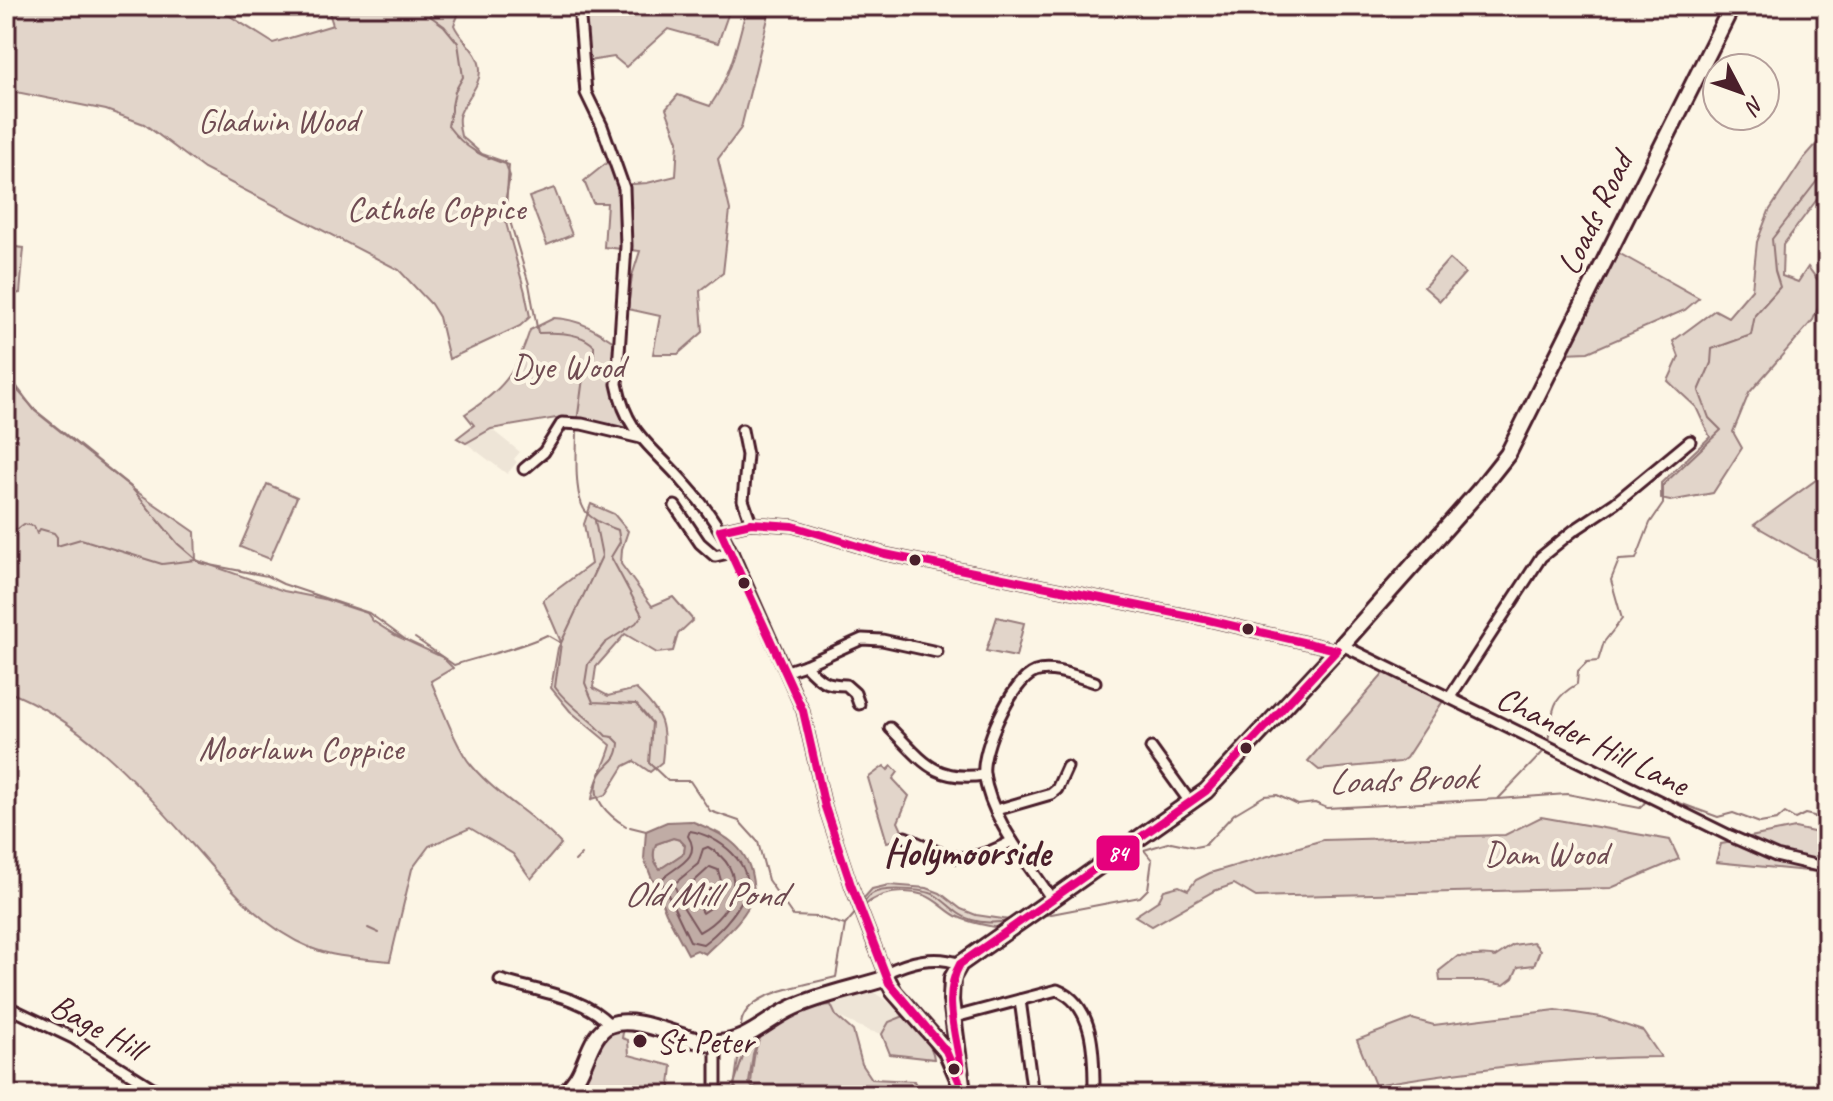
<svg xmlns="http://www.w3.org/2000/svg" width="1833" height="1101" font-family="Caveat,sans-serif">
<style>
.built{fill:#eee5d7}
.green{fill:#e2d5ca;stroke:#967a7a;stroke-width:2}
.water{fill:#c0aca5;stroke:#917474;stroke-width:2;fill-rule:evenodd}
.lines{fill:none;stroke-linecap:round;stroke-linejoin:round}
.shore{stroke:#79575c;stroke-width:2}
.stream{stroke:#917474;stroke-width:2}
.street-casing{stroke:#4a1f2b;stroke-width:15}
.secondary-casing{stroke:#4a1f2b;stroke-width:20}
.street{stroke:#fcf5e5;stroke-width:9}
.secondary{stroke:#fcf5e5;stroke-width:14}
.bus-1-casing{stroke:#fcf5e5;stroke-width:14}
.bus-1{stroke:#e5007d;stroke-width:8}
.bus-dot{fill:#4a1f2b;stroke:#fcf5e5;stroke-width:3}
.labels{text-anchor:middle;stroke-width:8;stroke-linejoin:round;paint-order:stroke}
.park-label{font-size:34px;fill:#704c53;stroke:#fcf5e5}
.street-label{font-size:34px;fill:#4a1f2b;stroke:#fcf5e5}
.poi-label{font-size:34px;fill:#4a1f2b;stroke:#fcf5e5;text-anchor:start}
.water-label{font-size:36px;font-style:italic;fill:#6d4950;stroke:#fcf5e5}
.quarter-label{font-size:38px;font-weight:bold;fill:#4a1f2b;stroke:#fcf5e5}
.line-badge{stroke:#fcf5e5;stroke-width:3}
.badge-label{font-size:22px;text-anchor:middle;font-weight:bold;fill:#fff}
</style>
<rect width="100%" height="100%" fill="#fcf5e5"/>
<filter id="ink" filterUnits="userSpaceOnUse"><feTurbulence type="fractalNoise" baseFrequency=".0125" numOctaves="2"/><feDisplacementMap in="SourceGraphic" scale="16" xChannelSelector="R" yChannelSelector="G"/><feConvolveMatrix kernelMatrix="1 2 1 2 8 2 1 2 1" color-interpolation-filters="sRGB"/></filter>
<g filter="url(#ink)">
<g class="built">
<polygon points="491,429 520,452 514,459 517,462 507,474 466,443"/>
<polygon points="860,992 875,993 891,1004 904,1016 889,1022 882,1034 870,1031 836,1016 831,1005"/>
</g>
<g class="green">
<path d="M6,6h208l59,37 60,-18 -6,-19h135l-8,19c6,15 25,26 26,44 1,18 -17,32 -21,48 -1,5 1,14 2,19l21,18 23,8 5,14 -7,36 22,80 5,25 -10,9 -71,33 -10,-42 -8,-13 -32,-34 -195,-101 -60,-45 -38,-14 -100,-20z"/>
<polygon points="585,6 731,6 718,43 668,29 626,67 614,57 588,61"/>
<path d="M747,6h24l-30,122 -23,31 12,51 -7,63 -23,18 3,41 -25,22h-25l7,-38 -32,-7 4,-33 8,-25 -36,-4 3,-44h-14l-9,-22 25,-20 11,24 27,-2 29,-7 2,-35 -12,-32 12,-14 32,11c21,-30 28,-64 37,-100z"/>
<polygon points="1827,132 1827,186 1783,245 1782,276 1798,282 1808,267 1825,290 1813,320 1749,393 1733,432 1742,448 1713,493 1670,501 1661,499 1661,483 1710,437 1696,407 1668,381 1679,357 1673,341 1715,310 1728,317 1752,289 1757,242 1769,211 1804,158"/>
<polygon points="554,188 572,235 547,245 529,197"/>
<polygon points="6,246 24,248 20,293 6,295"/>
<polygon points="1615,251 1699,298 1685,310 1588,352 1565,353"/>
<polygon points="1449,259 1465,273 1440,301 1424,287"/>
<path d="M554,318c25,1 42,12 63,26 -4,35 -7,55 12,87l-67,-14 -71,12 -25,14 -9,-5 17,-13 -9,-11c38,-24 51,-41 65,-84z"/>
<path d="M6,372l29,39 98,78 62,43 1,28 88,31 40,8 43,14 6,8 22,14 47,22 11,11 -22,13c10,23 25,67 41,85 25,30 62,49 89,78l-30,35 -18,-25 -43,-26 -41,18 -17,23 -22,92c-25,-3 -55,-3 -79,-13 -52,-21 -86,-67 -122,-107 -50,-57 -111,-124 -183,-150z"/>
<polygon points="1827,472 1827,567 1754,525"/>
<polygon points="267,484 297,497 270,559 240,547"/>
<path d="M591,504l23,10 14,17 -6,18 -1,15 31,42 21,-9 20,23 -15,14 -5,17 -16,2 -32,-19 -29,33 -3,21 15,8 28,-7c28,26 30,36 26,73l-12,10 -16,-11 -10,5 -18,29 -14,4c3,-20 14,-34 19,-54l-41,-34 -19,-23 7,-40 3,-6 -18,-42 48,-36 -7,-40z"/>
<polygon points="997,617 1024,623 1016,657 986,651"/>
<polygon points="1386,671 1443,701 1406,758 1400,762 1319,770 1308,761"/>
<polygon points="884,766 888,770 892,766 898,772 893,779 909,796 898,822 905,837 887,842 868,778"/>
<polygon points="1541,817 1670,840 1679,859 1611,888 1256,897 1234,884 1214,891 1152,926 1135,916 1159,900 1164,890 1179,886 1188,890 1196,880 1210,873 1323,840 1505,835"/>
<polygon points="1795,828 1827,835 1827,862 1777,853 1745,838"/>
<path d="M673,838l7,2 5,5 -1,8 -24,16c-7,-8 -8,-14 -4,-25z"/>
<polygon points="1739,841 1827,871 1827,873 1716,862 1721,844"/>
<path d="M889,885l38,3 13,5 21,16 15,6 33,5 -10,8c-15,-3 -29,-5 -43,-12 -11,-6 -20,-17 -32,-21 -19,-6 -44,-3 -59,10l-2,-6 9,-10z"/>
<path d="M1533,942l7,8 -6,15 -16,2 -5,11 -9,7 -22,-4h-42l-1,-10 19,-15c13,2 25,-3 37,1l18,-12z"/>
<path d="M831,1005l5,11 17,15 9,33 10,15 42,2 6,14h-159l-10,-12c2,-15 2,-37 12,-49 14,-18 46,-28 68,-29z"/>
<path d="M1556,1010l45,7 42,14 18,26c-96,0 -191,12 -286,28l-18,-45 55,-21 22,6z"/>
<path d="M904,1016c11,11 29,27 30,43l-44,-5 -8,-20 7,-12z"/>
<polygon points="624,1027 622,1038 628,1040 629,1055 672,1066 669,1095 569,1095 601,1038 611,1028"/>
<polygon points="759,1036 753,1054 749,1083 758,1095 733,1095 740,1045"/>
</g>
<path class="water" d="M691,821c28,11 56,23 61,56 1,6 3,14 1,19 -7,23 -32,42 -48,58l-8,-4 -9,4 -22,-41 -22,-54 2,-28 21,-9zM673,838l7,2 5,5 -1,8 -24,16c-7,-8 -8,-14 -4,-25z"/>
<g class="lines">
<g class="shore">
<path d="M690,831c27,4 67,33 54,65 -8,18 -26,37 -41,48l-13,-3 -29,-61c12,-13 42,-21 27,-44z"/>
<path d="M708,847c42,23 27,66 -9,85l-17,-27 -8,-21 24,-20 5,-15z"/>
<polygon points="710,867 718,870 723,888 711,907 702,913 688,887"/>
</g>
<g class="stream">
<path d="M439,6l-5,1 -4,9 14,10 14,17 5,34 -8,14 -7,35c17,23 34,31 61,39l-3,43 23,76 9,49c17,-1 44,-1 56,13v11l-10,14 -7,51"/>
<polyline points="465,6 485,9 485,6"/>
<polyline points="6,377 35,410 130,486 178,544 200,563 267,576 283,584 369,613 406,640"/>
<path d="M577,428c0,21 -3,58 5,77 5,14 23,20 36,25l2,12 -9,15 31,58 -6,8 -31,20 -17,21 -3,19 8,19 43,2 16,19 -3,40 19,18h22l20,30 29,10 19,21 10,38 25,36 24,1 28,8 -9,52c-28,8 -98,15 -95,52"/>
<polyline points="6,513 12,517 8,521 16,530 24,524 34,526 37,534 40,529 54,533 57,537 57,546 81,539 162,564 196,560"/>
<path d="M595,521l7,35 -41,87 -6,44c12,18 35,31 51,49l7,1 6,6c-1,20 -11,18 -19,32 -12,23 9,41 26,51"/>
<path d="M415,638l39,27c31,-10 64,-16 93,-30l14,8"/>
<path d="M1547,743c9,-29 -2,-40 30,-59l1,-13 9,-9 11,-1 6,-19 18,-23 -11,-39 8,-20 17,-1 14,-36 13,-19v-19l58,-55 -12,-12 -10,-27 12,-28 1,-14 39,-14 4,-20 25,-28 -5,-16 -3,-32 55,-71"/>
<polyline points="1655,794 1718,817 1733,813 1760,823 1777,820 1785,813 1795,819 1805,814 1814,816 1820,823 1827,817"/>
<polyline points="1499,799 1567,794 1640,808 1647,800"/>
<polyline points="630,827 646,831"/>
<polyline points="575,861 581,855"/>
<path d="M864,903c2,-3 5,-7 8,-9 10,-7 52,-5 63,1 13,8 22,21 37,25 13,4 26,2 38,1"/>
<polyline points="1041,916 1140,897 1148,889 1152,860 1144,850 1171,842 1195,847 1205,845 1234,814 1264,796 1277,795 1298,805 1315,803 1327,808 1498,799 1545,750"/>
<polyline points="845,925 857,911"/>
<polyline points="368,928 379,933"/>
<polyline points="739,1095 734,1084 743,1057 742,1044"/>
</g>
<g class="street-casing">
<g id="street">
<path d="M579,6l7,87 16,33 22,62 2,58 -9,138c10,52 37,63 69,101 18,20 34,43 46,67l71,159 22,96 26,78 36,93"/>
<polyline points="742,430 747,455 743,500 751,523"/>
<polyline points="524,469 544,452 562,423 582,424 641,438"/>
<polyline points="675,506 700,543 715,556 732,552"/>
<polyline points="720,530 751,523 793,526 885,554 1204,619 1337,650"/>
<polyline points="1342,645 1730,836 1776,856 1827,868"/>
<path d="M805,665c15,16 20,20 41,20l9,8 4,11"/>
<polyline points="787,671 805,665 862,639 882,640 937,652"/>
<polyline points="1450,697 1541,557 1573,531 1615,503 1690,441"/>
<path d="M890,728c33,33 44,54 94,47"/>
<polyline points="1151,748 1190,802"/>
<polyline points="996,810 1051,794 1057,789 1067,767"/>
<path d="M905,837c48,22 57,31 107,4"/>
<path d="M1051,898c-25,-38 -60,-78 -67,-124 -3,-24 27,-93 51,-102 18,-6 42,5 60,10"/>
<path d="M885,973c24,-11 49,-19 75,-9"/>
<path d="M500,980c36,11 84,16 110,45"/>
<polyline points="1020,1000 1033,1095"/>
<polyline points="6,1006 73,1038 164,1095"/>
<path d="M955,1017l102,-27c39,15 37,69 37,105"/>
<polyline points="716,1043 716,1095"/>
</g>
</g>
<g class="secondary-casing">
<g id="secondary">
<polyline points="962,1084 951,1000 952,978 960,964 1206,791 1342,645 1477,493 1508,454 1732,6"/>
<path d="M563,1095c5,-6 11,-12 15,-19 9,-15 14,-44 32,-51 29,-12 76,19 107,18 31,-1 50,-24 77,-36 29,-13 62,-19 93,-29l7,14 52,59 19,44"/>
</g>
</g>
<use href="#street" class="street"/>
<use href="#secondary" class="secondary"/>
<g class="bus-1-casing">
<g id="bus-1">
<path d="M961,1069c-5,-34 -19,-74 -1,-105l246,-173 131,-141"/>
<polyline points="965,1095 946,1051 889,983 851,885 825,807 803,711 720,530 751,523 793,526 885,554 1204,619 1337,650"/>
</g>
</g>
<use href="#bus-1" class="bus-1"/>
</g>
</g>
<g class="bus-dot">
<circle cx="915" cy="560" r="7"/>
<circle cx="744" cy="583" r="7"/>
<circle cx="1248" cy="629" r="7"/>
<circle cx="1246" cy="748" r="7"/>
<circle cx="640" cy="1041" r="8"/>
<circle cx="954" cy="1069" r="7"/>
</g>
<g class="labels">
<g class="park-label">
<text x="278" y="132">Gladwin Wood</text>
<text x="436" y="220">Cathole Coppice</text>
<text x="568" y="378">Dye Wood</text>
<text x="301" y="760">Moorlawn Coppice</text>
<text x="1546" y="865">Dam Wood</text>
</g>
<g class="street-label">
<text transform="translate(1594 213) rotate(-64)" y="12">Loads Road</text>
<text transform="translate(1593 740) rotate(26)" y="12">Chander Hill Lane</text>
<text transform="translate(98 1026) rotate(29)" y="12">Bage Hill</text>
</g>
<g class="poi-label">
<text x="656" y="1053">St Peter</text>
</g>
<g class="water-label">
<text transform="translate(1402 778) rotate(-2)" y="13">Loads Brook</text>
<text x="704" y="906">Old Mill Pond</text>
</g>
<g class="quarter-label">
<text x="967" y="865">Holymoorside</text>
</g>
</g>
<rect class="line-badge" x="1095" y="834" width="46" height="38" rx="8" fill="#e5007d"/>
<g class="badge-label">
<text x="1118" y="861">84</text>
</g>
<rect width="1833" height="1101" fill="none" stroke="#fcf5e5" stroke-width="32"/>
<rect x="16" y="16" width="1801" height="1069" fill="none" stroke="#4a1f2b" stroke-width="3" filter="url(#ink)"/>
<g transform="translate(1741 92) rotate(131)"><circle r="38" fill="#fcf5e5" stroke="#b59f9b" stroke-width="2"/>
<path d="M0-6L14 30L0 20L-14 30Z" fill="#4a1f2b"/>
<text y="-12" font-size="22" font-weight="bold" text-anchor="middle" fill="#4a1f2b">N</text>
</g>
</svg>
